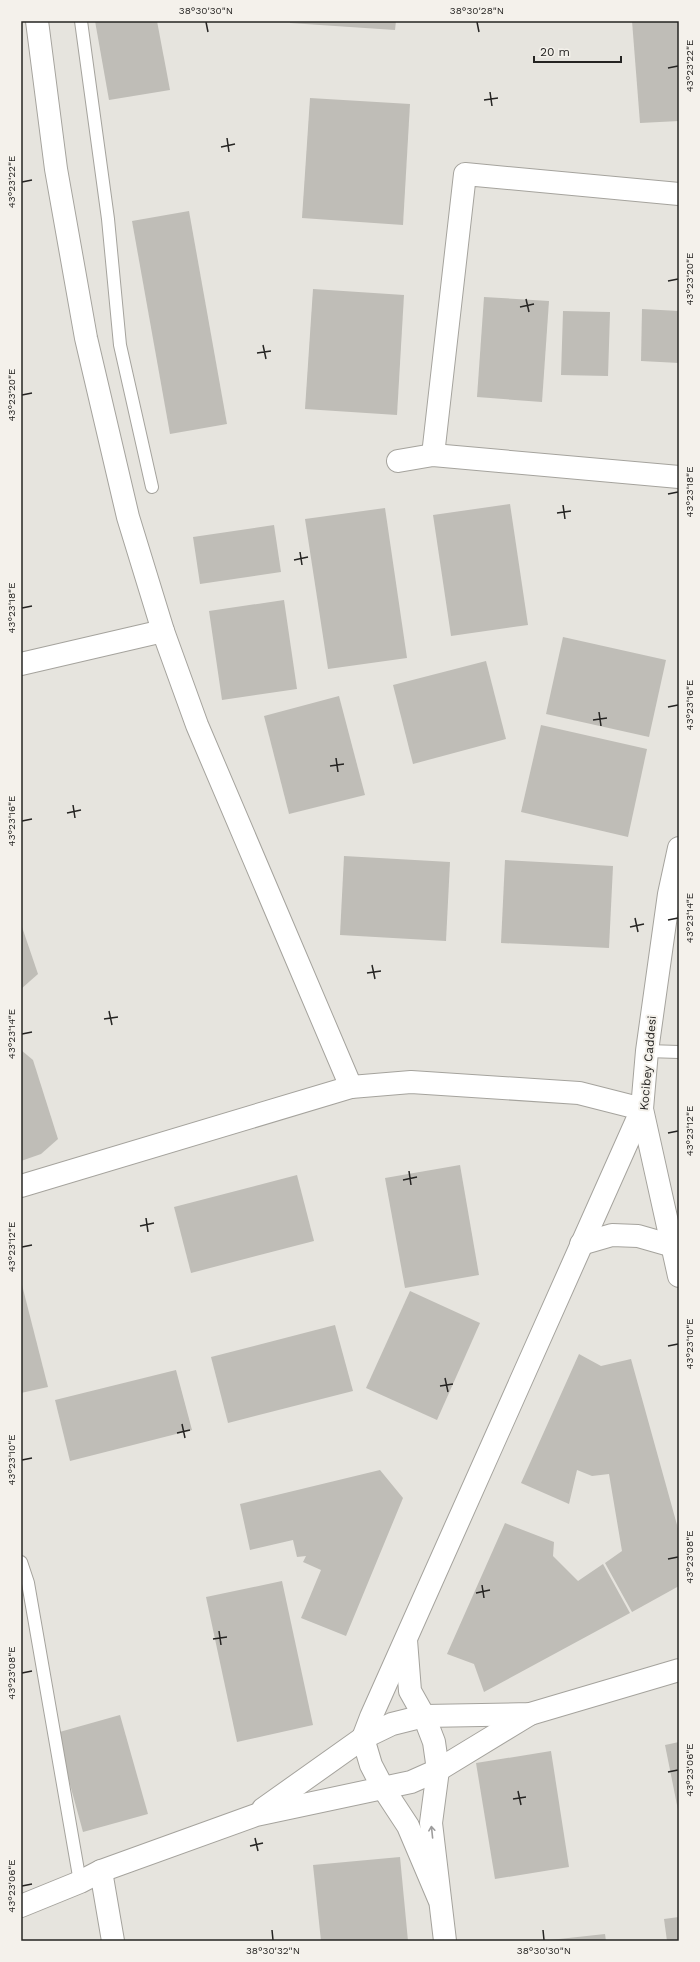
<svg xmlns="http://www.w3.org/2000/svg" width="700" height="1962" font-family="'Work Sans',sans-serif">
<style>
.building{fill:#bfbdb7}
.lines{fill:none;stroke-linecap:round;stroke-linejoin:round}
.lane-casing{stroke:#a5a39d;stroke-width:14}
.street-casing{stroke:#a5a39d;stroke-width:24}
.lane{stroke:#fff;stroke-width:12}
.street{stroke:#fff;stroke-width:22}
.oneway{stroke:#9d9c9c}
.ticks{fill:none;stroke:#252422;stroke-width:1.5}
.labels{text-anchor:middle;stroke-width:4;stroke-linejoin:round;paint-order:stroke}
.street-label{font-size:12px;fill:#252422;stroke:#f4f1eb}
.neatline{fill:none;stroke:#252422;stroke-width:1.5}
.ticks-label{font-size:10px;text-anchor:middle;fill:#252422}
</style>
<rect width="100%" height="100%" fill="#e6e4de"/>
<g class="building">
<polygon points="95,21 157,21 170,90 109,100"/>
<polygon points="290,21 396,21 395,30 290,23"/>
<polygon points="632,21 679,21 679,121 640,123"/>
<polygon points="310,98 410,104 403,225 302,218"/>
<polygon points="189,211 227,424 170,434 132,221"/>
<polygon points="313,289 404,295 397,415 305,409"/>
<polygon points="484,297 549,301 542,402 477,397"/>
<polygon points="642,309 679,311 679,363 641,361"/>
<polygon points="563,311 610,312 608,376 561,375"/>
<polygon points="510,504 528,625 451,636 433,515"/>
<polygon points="385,508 407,658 328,669 305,519"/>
<polygon points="274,525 281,572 200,584 193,537"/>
<polygon points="284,600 297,689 222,700 209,611"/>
<polygon points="563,637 666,660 649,737 546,714"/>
<polygon points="486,661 506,739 413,764 393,685"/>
<polygon points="339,696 365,795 289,814 264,716"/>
<polygon points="541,725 647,749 628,837 521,812"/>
<polygon points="344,856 450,862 446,941 340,935"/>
<polygon points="505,860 613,866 609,948 501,943"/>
<polygon points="21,924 38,974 21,989"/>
<polygon points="21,1050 33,1060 58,1139 41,1154 21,1161"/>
<polygon points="460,1165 479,1275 405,1288 385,1178"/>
<polygon points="297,1175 314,1241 191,1273 174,1207"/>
<polygon points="21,1281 48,1387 21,1393"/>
<polygon points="410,1291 480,1323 437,1420 366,1388"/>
<polygon points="335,1325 353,1391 228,1423 211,1357"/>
<polygon points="579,1354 601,1366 631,1359 679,1532 679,1586 632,1612 605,1563 622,1551 609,1474 592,1476 577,1470 569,1504 521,1483"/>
<polygon points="176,1370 192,1430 70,1461 55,1400"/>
<polygon points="380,1470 403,1498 346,1636 301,1618 321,1570 303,1562 306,1556 297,1557 293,1540 250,1550 240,1504"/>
<polygon points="505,1523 554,1542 553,1556 578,1581 603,1564 630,1613 484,1692 474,1664 447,1654"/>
<polygon points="282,1581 313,1725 237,1742 206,1597"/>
<polygon points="120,1715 148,1814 83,1832 56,1733"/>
<polygon points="679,1742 679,1810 678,1810 665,1745"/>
<polygon points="551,1751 569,1867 495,1879 476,1763"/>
<polygon points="400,1857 408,1941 321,1941 313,1865"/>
<polygon points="679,1917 679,1941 667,1941 664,1919"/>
<polygon points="605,1934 606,1941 550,1941 550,1940"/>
</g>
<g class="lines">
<g class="lane-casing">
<g id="lane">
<polyline points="81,21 108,219 120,345 152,487"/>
<polyline points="647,1051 679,1052"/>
<polyline points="21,1562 28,1583 80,1882"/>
</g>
</g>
<g class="street-casing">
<g id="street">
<polyline points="37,21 56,169 86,338 128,517 163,631 197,725 351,1087"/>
<polyline points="433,455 465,174 679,194"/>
<polyline points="398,461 433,455 679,477"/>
<polyline points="21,664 163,631"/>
<polyline points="679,848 669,894 647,1051 642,1109 679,1276"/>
<polyline points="21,1186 351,1087 411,1082 579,1093 642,1109 371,1717 363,1738 371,1765 383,1788 408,1826 439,1899"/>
<polyline points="581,1244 612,1235 638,1236 673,1246"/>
<polyline points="406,1640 410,1691 424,1716 434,1742 438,1770 431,1823 445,1941"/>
<polyline points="263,1809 363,1738 392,1724 424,1716 530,1714 679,1670"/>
<polyline points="101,1871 113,1941"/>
<polyline points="21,1906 80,1882 101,1871 256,1815 411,1782 438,1770 530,1714"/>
</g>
</g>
<use href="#lane" class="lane"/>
<use href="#street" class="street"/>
</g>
<defs><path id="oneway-shaft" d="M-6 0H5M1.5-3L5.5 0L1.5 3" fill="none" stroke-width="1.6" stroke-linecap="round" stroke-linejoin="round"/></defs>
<use class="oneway" href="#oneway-shaft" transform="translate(432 1832) rotate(-96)"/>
<path class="ticks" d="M206,22l2,10M477,22l2,10M668,68l10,-2M490,92l2,14M484,100l14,-2M227,138l2,14M221,147l14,-3M22,182l10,-2M668,281l10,-2M526,299l3,13M520,307l14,-3M263,345l3,14M257,353l14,-2M22,395l10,-2M668,494l10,-2M563,505l2,14M557,513l14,-2M300,552l2,13M294,560l14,-3M22,608l10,-2M668,707l10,-2M599,712l2,14M593,720l14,-2M336,758l2,14M330,766l14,-2M73,805l2,13M67,813l14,-3M22,821l10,-2M635,918l3,14M668,920l10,-2M630,927l14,-3M372,965l3,14M367,973l14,-2M109,1011l3,14M104,1019l14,-2M22,1034l10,-2M668,1133l10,-2M409,1171l2,14M403,1180l14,-3M146,1218l2,14M140,1226l14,-3M22,1247l10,-2M668,1346l10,-2M445,1378l3,14M440,1386l13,-2M182,1424l3,14M177,1433l13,-3M22,1460l10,-2M668,1559l10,-2M482,1585l2,13M476,1593l14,-3M219,1631l2,14M213,1639l14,-2M22,1673l10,-2M668,1772l10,-2M518,1791l3,14M513,1799l13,-2M255,1838l3,13M250,1846l13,-3M22,1886l10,-2M272,1930l1,10M543,1930l1,10"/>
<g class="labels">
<g class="street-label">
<text transform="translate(648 1063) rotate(-85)" y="4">Kocibey Caddesi</text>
</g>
</g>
<rect width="700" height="1962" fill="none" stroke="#f4f1eb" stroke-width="44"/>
<path d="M534 56v6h87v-6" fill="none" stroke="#252422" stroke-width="2"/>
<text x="540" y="56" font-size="12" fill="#252422" stroke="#f4f1eb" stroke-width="3" paint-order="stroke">20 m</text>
<rect x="22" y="22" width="656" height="1918" class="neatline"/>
<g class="ticks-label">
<text x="206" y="14">38°30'30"N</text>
<text x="477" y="14">38°30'28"N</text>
<text transform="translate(689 66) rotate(-90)" y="4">43°23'22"E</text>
<text transform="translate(11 182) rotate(-90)" y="4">43°23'22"E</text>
<text transform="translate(689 279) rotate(-90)" y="4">43°23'20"E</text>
<text transform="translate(11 395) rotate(-90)" y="4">43°23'20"E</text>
<text transform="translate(689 492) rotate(-90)" y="4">43°23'18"E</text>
<text transform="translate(11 608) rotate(-90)" y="4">43°23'18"E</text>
<text transform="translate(689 705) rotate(-90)" y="4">43°23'16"E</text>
<text transform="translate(11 821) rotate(-90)" y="4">43°23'16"E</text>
<text transform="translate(689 918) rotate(-90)" y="4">43°23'14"E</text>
<text transform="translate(11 1034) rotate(-90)" y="4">43°23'14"E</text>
<text transform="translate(689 1131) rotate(-90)" y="4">43°23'12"E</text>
<text transform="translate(11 1247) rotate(-90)" y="4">43°23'12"E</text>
<text transform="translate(689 1344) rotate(-90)" y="4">43°23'10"E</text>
<text transform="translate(11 1460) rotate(-90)" y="4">43°23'10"E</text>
<text transform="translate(689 1557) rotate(-90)" y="4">43°23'08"E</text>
<text transform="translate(11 1673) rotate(-90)" y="4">43°23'08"E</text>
<text transform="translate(689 1770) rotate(-90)" y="4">43°23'06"E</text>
<text transform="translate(11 1886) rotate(-90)" y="4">43°23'06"E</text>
<text x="273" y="1954">38°30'32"N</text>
<text x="544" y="1954">38°30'30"N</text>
</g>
</svg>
